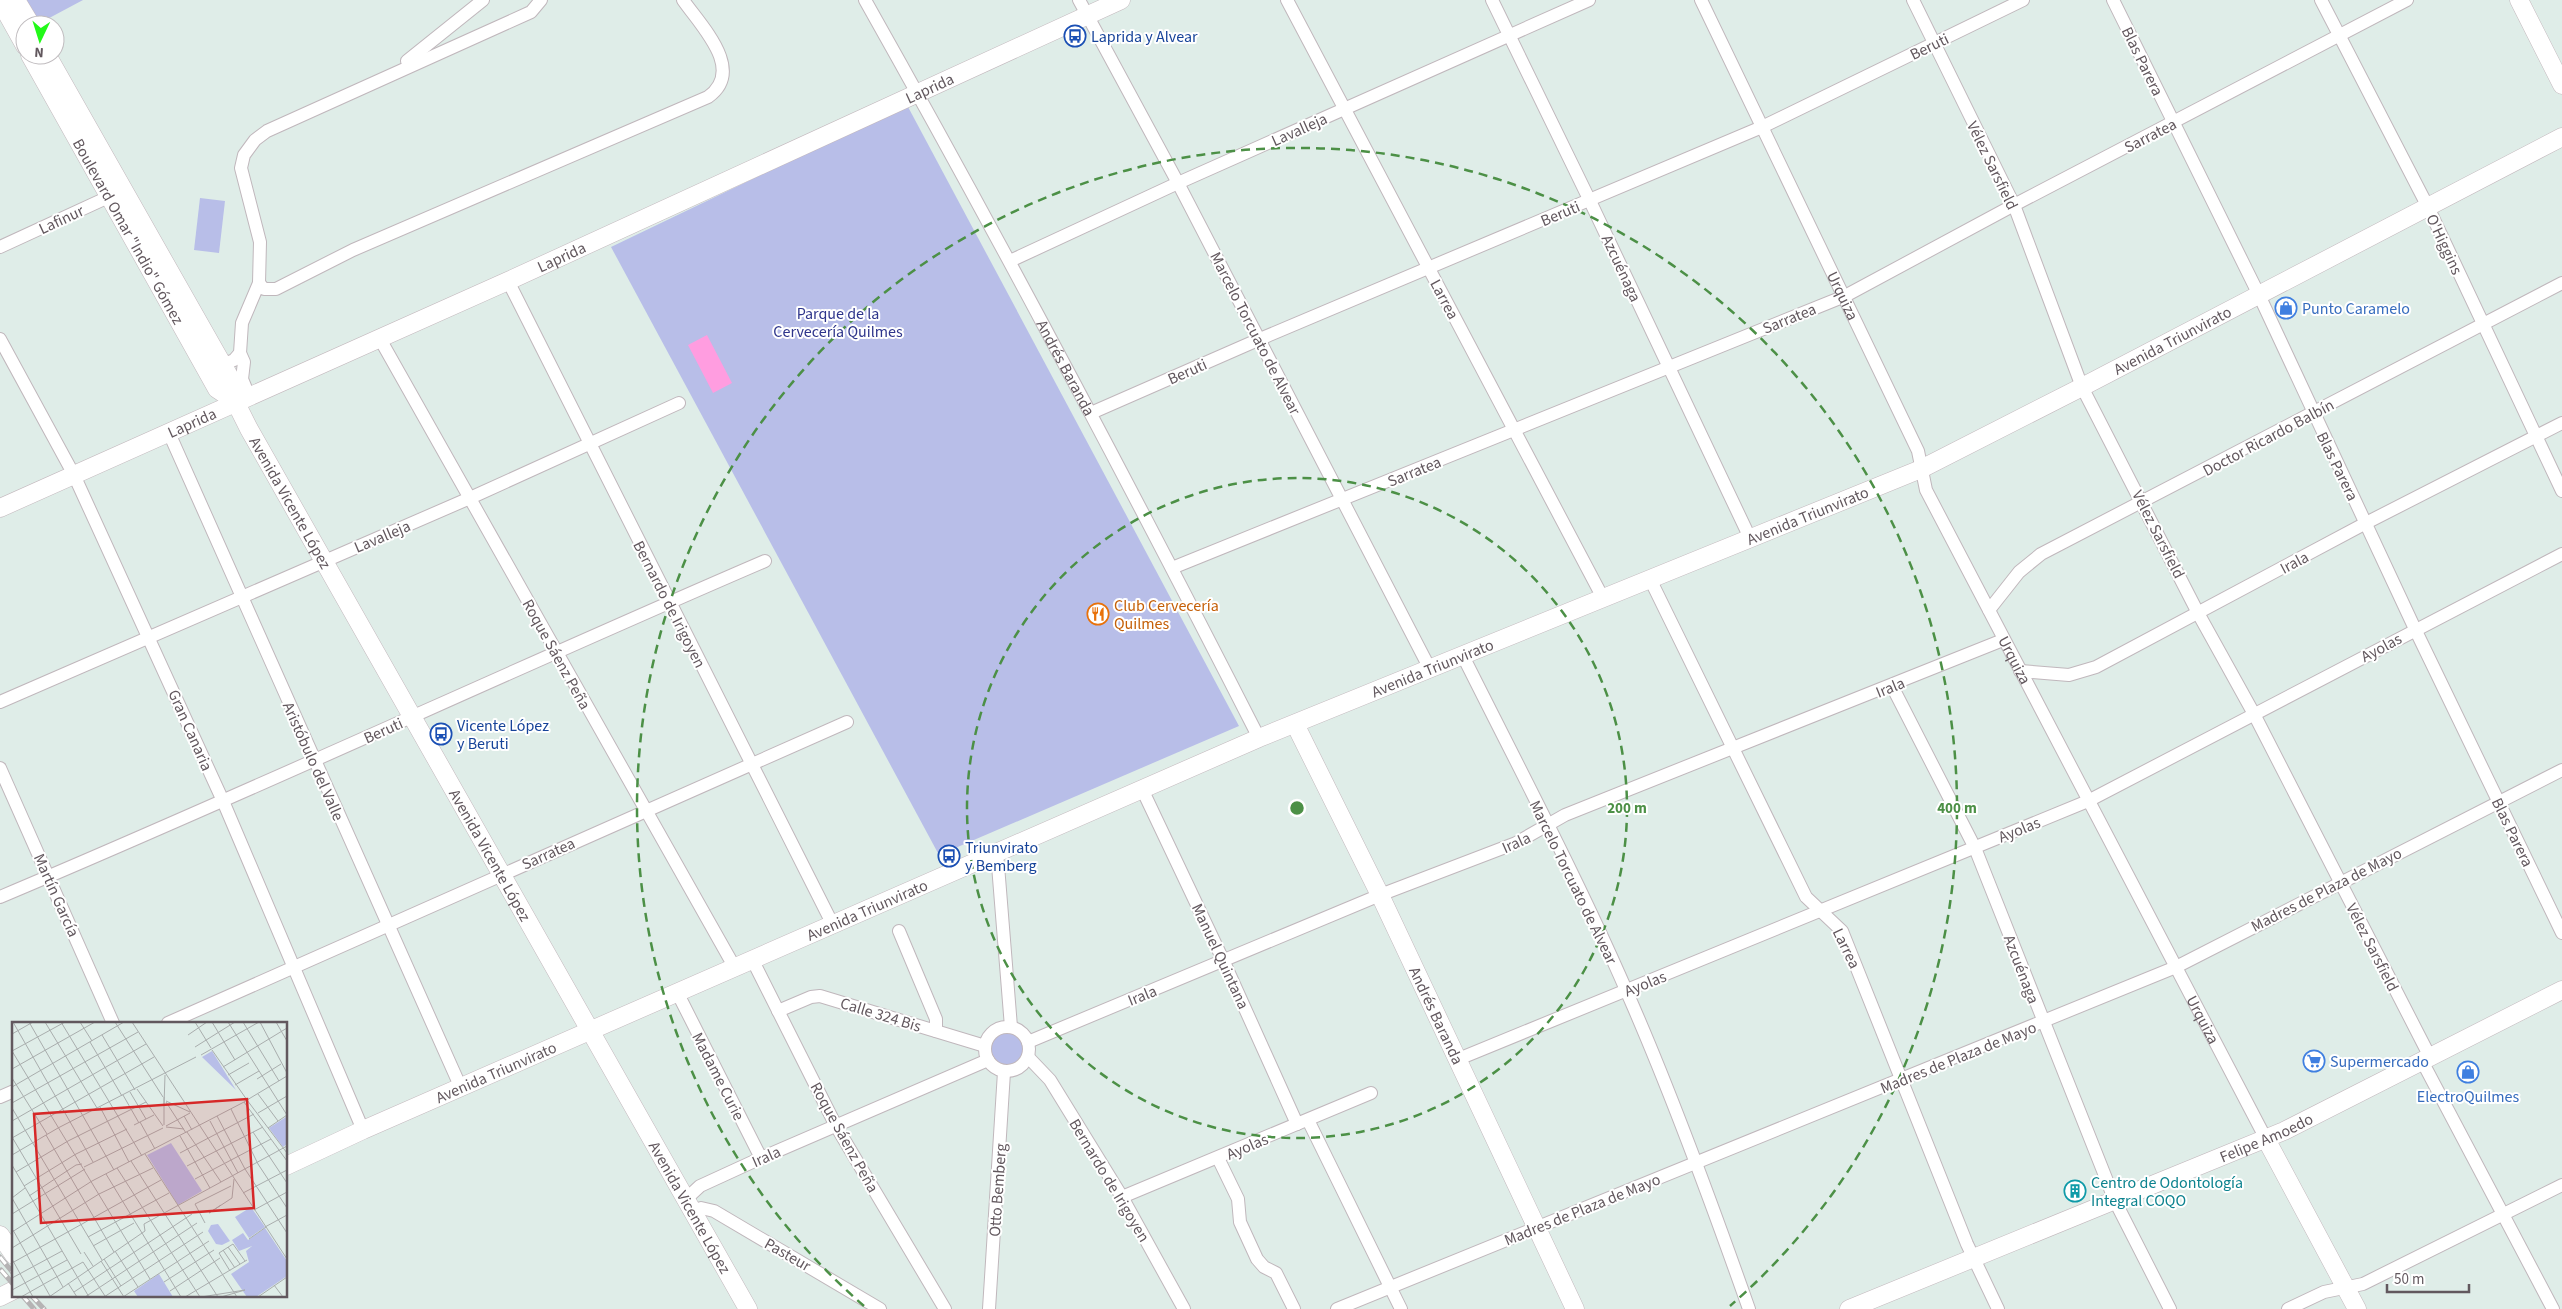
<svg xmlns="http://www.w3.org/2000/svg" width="2562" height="1309" font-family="'Source Sans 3',sans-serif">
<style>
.green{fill:#b8bee8}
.water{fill:#ff9de0}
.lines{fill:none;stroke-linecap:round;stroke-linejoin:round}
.street-casing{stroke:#c0b7bc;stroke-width:14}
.secondary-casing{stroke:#c3b8bd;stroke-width:19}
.street{stroke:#fff;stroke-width:12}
.secondary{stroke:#fff;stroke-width:18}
.rail-casing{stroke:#b5b3b4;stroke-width:5}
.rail{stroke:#fff;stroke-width:3;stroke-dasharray:9;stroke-linecap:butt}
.ring{fill:none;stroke:#4c9046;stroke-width:2.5;stroke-dasharray:9 6}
.labels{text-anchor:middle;stroke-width:4;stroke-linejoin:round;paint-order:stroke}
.transit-label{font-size:16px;fill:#164399;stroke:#fff;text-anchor:start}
.street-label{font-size:16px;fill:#62585e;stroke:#fff}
.shop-label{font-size:16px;fill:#366cbe;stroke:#fff;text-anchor:start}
.park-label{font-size:16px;fill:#2e358b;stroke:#fff}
.food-label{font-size:16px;fill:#c56008;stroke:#fff;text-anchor:start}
.culture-label{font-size:16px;fill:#0d838f;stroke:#fff;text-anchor:start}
.inset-road{fill:none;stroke:#a9adad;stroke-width:1}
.view{fill:#d62828;fill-opacity:0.15;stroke:#d62828;stroke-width:2.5}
.inset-edge{fill:none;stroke:#62585e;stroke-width:2.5}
.centre{fill:#4c9046;stroke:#fff;stroke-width:2.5}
.ring-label{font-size:15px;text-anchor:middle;font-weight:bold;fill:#4c9046;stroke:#fff;stroke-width:4;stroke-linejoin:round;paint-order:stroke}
</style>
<rect width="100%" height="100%" fill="#dfede8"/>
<g class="green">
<polygon points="25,0 83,0 38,24"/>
<polygon points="907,105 1239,726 939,855 611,247"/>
<polygon points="200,198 225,201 219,253 194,250"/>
<circle cx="1007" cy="1050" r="18"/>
</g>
<polygon class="water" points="707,335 732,383 713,393 688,345"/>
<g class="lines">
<g class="street-casing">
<g id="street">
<path id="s1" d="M865,0c137,243 267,489 394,738"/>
<polyline points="1079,0 1178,183 1430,669"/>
<polyline points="1287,0 1603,598"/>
<polyline points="1492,0 1590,201 1750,538"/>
<path id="s2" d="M1701,0l217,451 8,39 340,649"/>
<polyline points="1913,0 2014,205 2082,387 2198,613 2254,714 2430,1057"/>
<polyline points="2113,0 2259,295 2415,629 2562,933"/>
<polyline points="2321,0 2428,207 2562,491"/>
<polyline points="407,61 483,0"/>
<polyline points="0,247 115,194"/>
<polyline points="1010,261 1178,183 1589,0"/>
<polyline points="508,281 833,925"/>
<path d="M259,283l5,6h12l77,-39 355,-153c38,-27 -7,-71 -25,-97"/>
<polyline points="0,339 74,475 223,801 363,1130"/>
<polyline points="380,339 735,968"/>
<polyline points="240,353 244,362 242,379 249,396"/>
<polyline points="222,365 234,360 240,353 242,323 259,283 260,242 241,168 244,155 255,140 267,131 531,12 541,0"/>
<polyline points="1091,413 1260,339 1762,127 2023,0"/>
<polyline points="169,433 461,1088"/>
<polyline points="1172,568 1845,296 2014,205 2407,0"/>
<polyline points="1650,579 1806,897 1842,931 1967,1244 1998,1309"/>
<polyline points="1989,610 2019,572 2041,554 2562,283"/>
<path d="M1463,656c58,116 119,231 170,350 43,99 80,201 116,303"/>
<polyline points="2020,671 2069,675 2096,667 2366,523 2562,423"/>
<polyline points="1892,686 1975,848 2115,1201 2170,1309"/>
<polyline points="0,702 470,498 679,403"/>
<polyline points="0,768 113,1023"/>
<polyline points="1142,789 1224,962 1297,1124"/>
<polyline points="997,853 1011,1027"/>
<path d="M0,897c257,-108 509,-226 765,-336"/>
<polyline points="899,931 936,1019 936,1031"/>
<polyline points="753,961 836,1126 945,1309"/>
<polyline points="678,994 761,1158"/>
<polyline points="778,1011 811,997 820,996 985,1046"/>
<polyline points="168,1023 847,722"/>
<circle cx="1007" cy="1049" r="22"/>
<polyline points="1028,1042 1380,895 1516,843 1565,815 2003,640"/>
<polyline points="1028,1057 1050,1080 1122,1197 1184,1309"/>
<polyline points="1456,1060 2088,801 2562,554"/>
<polyline points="2422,1061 2553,1309"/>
<polyline points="0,1097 14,1091"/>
<polyline points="1308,1120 1401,1309"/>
<polyline points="1218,1158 1238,1199 1240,1222 1257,1259 1264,1267 1276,1273 1294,1309"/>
<polyline points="1122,1197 1371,1093"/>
<polyline points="686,1199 700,1186 761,1158 988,1060"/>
<polyline points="693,1211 701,1208 714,1211 880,1309"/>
<polyline points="989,1309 1004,1072"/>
<polyline points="1337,1309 2176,967 2562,770"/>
<polyline points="2288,1309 2324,1292 2363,1284 2562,1185"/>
</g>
</g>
<g class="secondary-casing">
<g id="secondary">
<polyline points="16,0 31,25"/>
<polyline points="2519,0 2562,85"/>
<polyline points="0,1 25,46"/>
<path id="s3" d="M30,55l187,334 18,12"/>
<path id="s4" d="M47,55l186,328 2,18 14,28 499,880"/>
<path id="s5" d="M0,508l508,-227 613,-281"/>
<path id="s6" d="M1295,724l85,171 195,414"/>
<polyline points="2266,1139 2357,1309"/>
<path id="s7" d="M286,1166l77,-36 896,-392 662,-269 161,-82 480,-250"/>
<polyline points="0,1235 14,1255"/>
<polyline points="0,1297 14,1290"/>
<path id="s8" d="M1849,1309l435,-178 278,-141"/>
</g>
</g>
<use href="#street" class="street"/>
<use href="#secondary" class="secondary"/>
<g class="rail-casing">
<g id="rail">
<polyline points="0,1257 14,1274"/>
<polyline points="1,1270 14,1285"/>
<polyline points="22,1295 34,1309"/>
<polyline points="31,1295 44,1309"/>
</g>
</g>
<use href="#rail" class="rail"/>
</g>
<g class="ring">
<circle cx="1297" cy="808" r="330"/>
<path d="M864 1306A660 660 0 1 1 1730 1306"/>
</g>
<defs>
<g id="bus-ring" transform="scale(1.125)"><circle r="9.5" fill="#fff" stroke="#1a4fb4" stroke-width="1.5"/><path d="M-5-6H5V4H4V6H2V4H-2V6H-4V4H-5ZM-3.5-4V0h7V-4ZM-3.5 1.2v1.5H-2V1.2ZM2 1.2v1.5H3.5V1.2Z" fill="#1a4fb4"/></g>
<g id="shop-ring" transform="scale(1.125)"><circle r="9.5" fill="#fff" stroke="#3f7fe0" stroke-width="1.5"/><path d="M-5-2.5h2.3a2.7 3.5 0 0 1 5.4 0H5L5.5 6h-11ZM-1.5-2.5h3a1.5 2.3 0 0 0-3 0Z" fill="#3f7fe0"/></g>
<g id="restaurant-ring" transform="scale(1.125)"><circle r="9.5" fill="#fff" stroke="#e8710a" stroke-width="1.5"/><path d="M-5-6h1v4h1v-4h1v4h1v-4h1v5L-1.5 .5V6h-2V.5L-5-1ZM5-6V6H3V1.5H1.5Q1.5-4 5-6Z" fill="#e8710a"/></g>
<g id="supermarket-ring" transform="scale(1.125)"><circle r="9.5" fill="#fff" stroke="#3f7fe0" stroke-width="1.5"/><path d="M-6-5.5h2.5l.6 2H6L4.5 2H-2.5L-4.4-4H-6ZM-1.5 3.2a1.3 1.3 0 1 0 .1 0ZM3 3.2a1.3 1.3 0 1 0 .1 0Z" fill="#3f7fe0"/></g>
<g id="building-ring" transform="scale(1.125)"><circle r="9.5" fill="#fff" stroke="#0f9aa8" stroke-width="1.5"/><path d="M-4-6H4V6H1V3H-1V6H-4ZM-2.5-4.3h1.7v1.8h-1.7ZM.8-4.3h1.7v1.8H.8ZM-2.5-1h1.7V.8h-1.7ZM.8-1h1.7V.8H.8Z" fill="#0f9aa8"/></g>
</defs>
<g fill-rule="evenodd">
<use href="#bus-ring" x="1075" y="36"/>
<use href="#shop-ring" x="2286" y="308"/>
<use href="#restaurant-ring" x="1098" y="614"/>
<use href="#bus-ring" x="441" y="734"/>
<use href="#bus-ring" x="949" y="856"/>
<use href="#supermarket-ring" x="2314" y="1061"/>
<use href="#shop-ring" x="2468" y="1072"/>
<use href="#building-ring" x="2075" y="1191"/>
</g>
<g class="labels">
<g class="transit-label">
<text x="1091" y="42">Laprida y Alvear</text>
<text x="457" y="731">Vicente López<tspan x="457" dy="18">y Beruti</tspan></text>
<text x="965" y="853">Triunvirato<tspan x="965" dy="18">y Bemberg</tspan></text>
</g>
<g class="street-label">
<text transform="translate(1929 46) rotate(-26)" y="6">Beruti</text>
<text transform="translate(2143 61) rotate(64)" y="6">Blas Parera</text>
<text dy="6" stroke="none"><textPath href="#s5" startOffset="1020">Laprida</textPath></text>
<text transform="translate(1299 129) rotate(-24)" y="6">Lavalleja</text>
<text transform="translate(2150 135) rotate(-27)" y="6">Sarratea</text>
<text transform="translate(1993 165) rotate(64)" y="6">Vélez Sarsfield</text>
<text transform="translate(1560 213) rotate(-23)" y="6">Beruti</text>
<text transform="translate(61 219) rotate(-25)" y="6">Lafinur</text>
<text dy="6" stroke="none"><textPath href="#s3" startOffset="202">Boulevard Omar "Indio" Gómez</textPath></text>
<text transform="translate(2445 244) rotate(65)" y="6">O'Higgins</text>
<text dy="6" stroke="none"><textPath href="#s5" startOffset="615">Laprida</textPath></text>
<text transform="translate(1622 268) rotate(65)" y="6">Azcuénaga</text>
<text dy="6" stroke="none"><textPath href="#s2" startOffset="328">Urquiza</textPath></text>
<text transform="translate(1445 299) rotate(62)" y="6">Larrea</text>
<text transform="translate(1789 318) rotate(-22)" y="6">Sarratea</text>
<text transform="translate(1256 333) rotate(63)" y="6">Marcelo Torcuato de Alvear</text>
<text dy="6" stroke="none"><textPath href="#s7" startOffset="2060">Avenida Triunvirato</textPath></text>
<text dy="6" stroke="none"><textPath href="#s1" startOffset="419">Andrés Baranda</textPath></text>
<text transform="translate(1187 371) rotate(-24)" y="6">Beruti</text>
<text dy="6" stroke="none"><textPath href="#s5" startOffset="210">Laprida</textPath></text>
<text transform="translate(2268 437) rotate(-28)" y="6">Doctor Ricardo Balbín</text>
<text transform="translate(2338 466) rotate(64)" y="6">Blas Parera</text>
<text transform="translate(1414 471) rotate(-22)" y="6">Sarratea</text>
<text dy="6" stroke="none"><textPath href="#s4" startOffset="511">Avenida Vicente López</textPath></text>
<text dy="6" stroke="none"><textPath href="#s7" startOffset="1655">Avenida Triunvirato</textPath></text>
<text transform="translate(2159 534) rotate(63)" y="6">Vélez Sarsfield</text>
<text transform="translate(382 536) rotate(-23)" y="6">Lavalleja</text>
<text transform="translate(2294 562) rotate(-28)" y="6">Irala</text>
<text transform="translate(670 604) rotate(63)" y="6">Bernardo de Irigoyen</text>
<text transform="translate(2381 647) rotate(-28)" y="6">Ayolas</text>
<text transform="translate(557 654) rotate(61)" y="6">Roque Sáenz Peña</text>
<text dy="6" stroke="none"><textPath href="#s2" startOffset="732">Urquiza</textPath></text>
<text dy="6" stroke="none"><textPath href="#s7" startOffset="1250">Avenida Triunvirato</textPath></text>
<text transform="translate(1890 687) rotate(-22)" y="6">Irala</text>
<text transform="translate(191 730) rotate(66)" y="6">Gran Canaria</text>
<text transform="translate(383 730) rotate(-24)" y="6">Beruti</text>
<text transform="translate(314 761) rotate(66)" y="6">Aristóbulo del Valle</text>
<text transform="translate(2019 829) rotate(-22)" y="6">Ayolas</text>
<text transform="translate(2513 832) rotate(64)" y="6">Blas Parera</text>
<text transform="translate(1516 842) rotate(-24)" y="6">Irala</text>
<text transform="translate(548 853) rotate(-24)" y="6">Sarratea</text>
<text dy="6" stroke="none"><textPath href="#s4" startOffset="916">Avenida Vicente López</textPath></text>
<text transform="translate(1574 882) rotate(64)" y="6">Marcelo Torcuato de Alvear</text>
<text transform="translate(2326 889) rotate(-27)" y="6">Madres de Plaza de Mayo</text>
<text transform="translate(57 895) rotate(66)" y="6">Martín García</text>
<text dy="6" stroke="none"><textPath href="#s7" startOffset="635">Avenida Triunvirato</textPath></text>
<text transform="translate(2373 947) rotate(63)" y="6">Vélez Sarsfield</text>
<text transform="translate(1847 948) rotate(64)" y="6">Larrea</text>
<text transform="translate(1221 956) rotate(65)" y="6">Manuel Quintana</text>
<text transform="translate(2022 969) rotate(69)" y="6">Azcuénaga</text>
<text transform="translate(1645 983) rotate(-22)" y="6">Ayolas</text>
<text transform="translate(1142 995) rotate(-22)" y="6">Irala</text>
<text transform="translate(881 1014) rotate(17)" y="6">Calle 324 Bis</text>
<text dy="6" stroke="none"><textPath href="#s6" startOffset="324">Andrés Baranda</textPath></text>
<text dy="6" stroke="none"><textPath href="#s2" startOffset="1138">Urquiza</textPath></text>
<text transform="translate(1958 1057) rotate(-22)" y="6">Madres de Plaza de Mayo</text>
<text dy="6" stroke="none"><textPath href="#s7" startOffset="230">Avenida Triunvirato</textPath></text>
<text transform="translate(719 1076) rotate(63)" y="6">Madame Curie</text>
<text transform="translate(845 1137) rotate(61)" y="6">Roque Sáenz Peña</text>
<text dy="6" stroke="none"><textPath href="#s8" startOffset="451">Felipe Amoedo</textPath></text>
<text transform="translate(1247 1146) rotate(-23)" y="6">Ayolas</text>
<text transform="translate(766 1156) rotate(-24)" y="6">Irala</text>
<text transform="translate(1110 1180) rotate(59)" y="6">Bernardo de Irigoyen</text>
<text transform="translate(997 1190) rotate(-86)" y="6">Otto Bemberg</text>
<text dy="6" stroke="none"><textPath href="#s4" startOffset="1321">Avenida Vicente López</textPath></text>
<text transform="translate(1582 1209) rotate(-22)" y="6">Madres de Plaza de Mayo</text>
<text transform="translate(788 1254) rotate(30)" y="6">Pasteur</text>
</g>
<g class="shop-label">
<text x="2302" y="314">Punto Caramelo</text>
<text x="2330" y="1067">Supermercado</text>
<text x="2468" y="1102" text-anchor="middle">ElectroQuilmes</text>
</g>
<g class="park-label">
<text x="838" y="319">Parque de la<tspan x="838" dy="18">Cervecería Quilmes</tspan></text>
</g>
<g class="food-label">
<text x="1114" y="611">Club Cervecería<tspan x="1114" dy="18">Quilmes</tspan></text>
</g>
<g class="culture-label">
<text x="2091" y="1188">Centro de Odontología<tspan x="2091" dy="18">Integral COQO</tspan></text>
</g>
</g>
<g transform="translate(12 1022)">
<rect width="275" height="275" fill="#dfede8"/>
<path d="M200,29l24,39 -34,-33zM274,95l1,27 -4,3 -14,-19zM159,121l31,48 -24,14 -31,-50zM239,185l14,20 -16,11 -14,-21zM206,202l12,17 -8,4 -6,-1 -8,-13 3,-6zM253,206l22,33v15l-31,21h-9l-16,-23 18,-12 -3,-11 6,-5 -13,5 -7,-11 11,-7 5,7zM147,252l14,23h-35l-4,-6z" fill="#b8bee8"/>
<path class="inset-road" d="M1,0l80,140M17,0l85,148M33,0l52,86M49,0l81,134M68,0l12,19M103,0l48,75M120,0l155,237M183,0l16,26M200,0l23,38M216,0l59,93M231,0l36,59M248,0l27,51M264,0l11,19M0,12l21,-12M90,13l33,55M176,13l19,-13M78,20l32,54M183,25l40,-25M200,28l35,50 -3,2 43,59M0,29l138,228M0,29l53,-29M189,33l58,-33M211,45l64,-39M0,47l83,-47M216,53l21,-12M275,54l-40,24 40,53M0,56l35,56M245,57l24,-15M223,63l24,-14M0,65l112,-65M125,67l26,37M118,70l16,27M246,72l20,27M111,73l16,28M152,75v8l1,-30M154,79l24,11M154,80l20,31M0,81l126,-71M152,83v20M88,85l29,55M0,86l90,152M219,87l27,55 29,44M246,91l29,-17M172,94l8,14M205,94l28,53 42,64M0,99l134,-77M198,99l28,52M128,100l15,27M122,103l20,-10M154,104l24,-13M154,105l18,2M256,106l19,-13M175,110l34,50M241,110l34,51M34,113l68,117M168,114l30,52M0,115l69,117M0,116l142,-81M168,131l74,-39M133,132l92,143M0,133l46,-27 138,-71M119,139l87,136M0,143l77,132M175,144l76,-39M72,145l79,-39M105,146l83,129M4,150l52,-31 78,-39M94,152l75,123M183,157l76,-40M12,164l52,-32 51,-25M231,171l44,-23M17,174l47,-31 6,-1M0,176l51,89M0,176l13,-10M183,182l36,-18M183,182l10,19M209,183l-12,8 23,-15 2,-19M242,188l33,-18M0,192l73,-45M253,205l22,-12M1,208l37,66M0,210l80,-51 152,-79M76,215l81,-44M237,217l17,-12M81,224l41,-23M216,225l12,17M0,226l87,-54 54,-26M211,228l12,18M103,229l23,36M72,230l9,14M0,237l21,38M92,237l17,27M89,239l23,36M0,241l149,-83M218,249l-11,-18 14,-9 12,17M0,256l50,-27M152,260l50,-32M56,261l9,14M262,263l9,12M0,268l55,-30M158,269l50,-33M62,270l118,-78M9,275l62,-35 22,34M37,275l96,-66 -1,-7 143,-78M73,275l112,-74M92,275l99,-65M111,275l86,-56M173,275l62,-37M189,275l44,-7M209,275l24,-7M246,275l29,-20"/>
<path class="view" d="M235,77l7,109 -213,15 -7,-109z"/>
<rect width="275" height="275" class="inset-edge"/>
</g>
<circle cx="1297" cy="808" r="8" class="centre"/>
<g class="ring-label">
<text x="1627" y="813">200 m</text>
<text x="1957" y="813">400 m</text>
</g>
<g transform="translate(40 40) rotate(184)"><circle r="24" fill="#ffffff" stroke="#c0bcbf"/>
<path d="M0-4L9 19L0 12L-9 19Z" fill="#23f919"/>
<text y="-8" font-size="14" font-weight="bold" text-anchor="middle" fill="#62585e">N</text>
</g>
<path d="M2387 1284v8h82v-8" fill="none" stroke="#62585e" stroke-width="2.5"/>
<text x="2394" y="1284" font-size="15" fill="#62585e" stroke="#ffffff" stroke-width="4" paint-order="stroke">50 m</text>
</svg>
